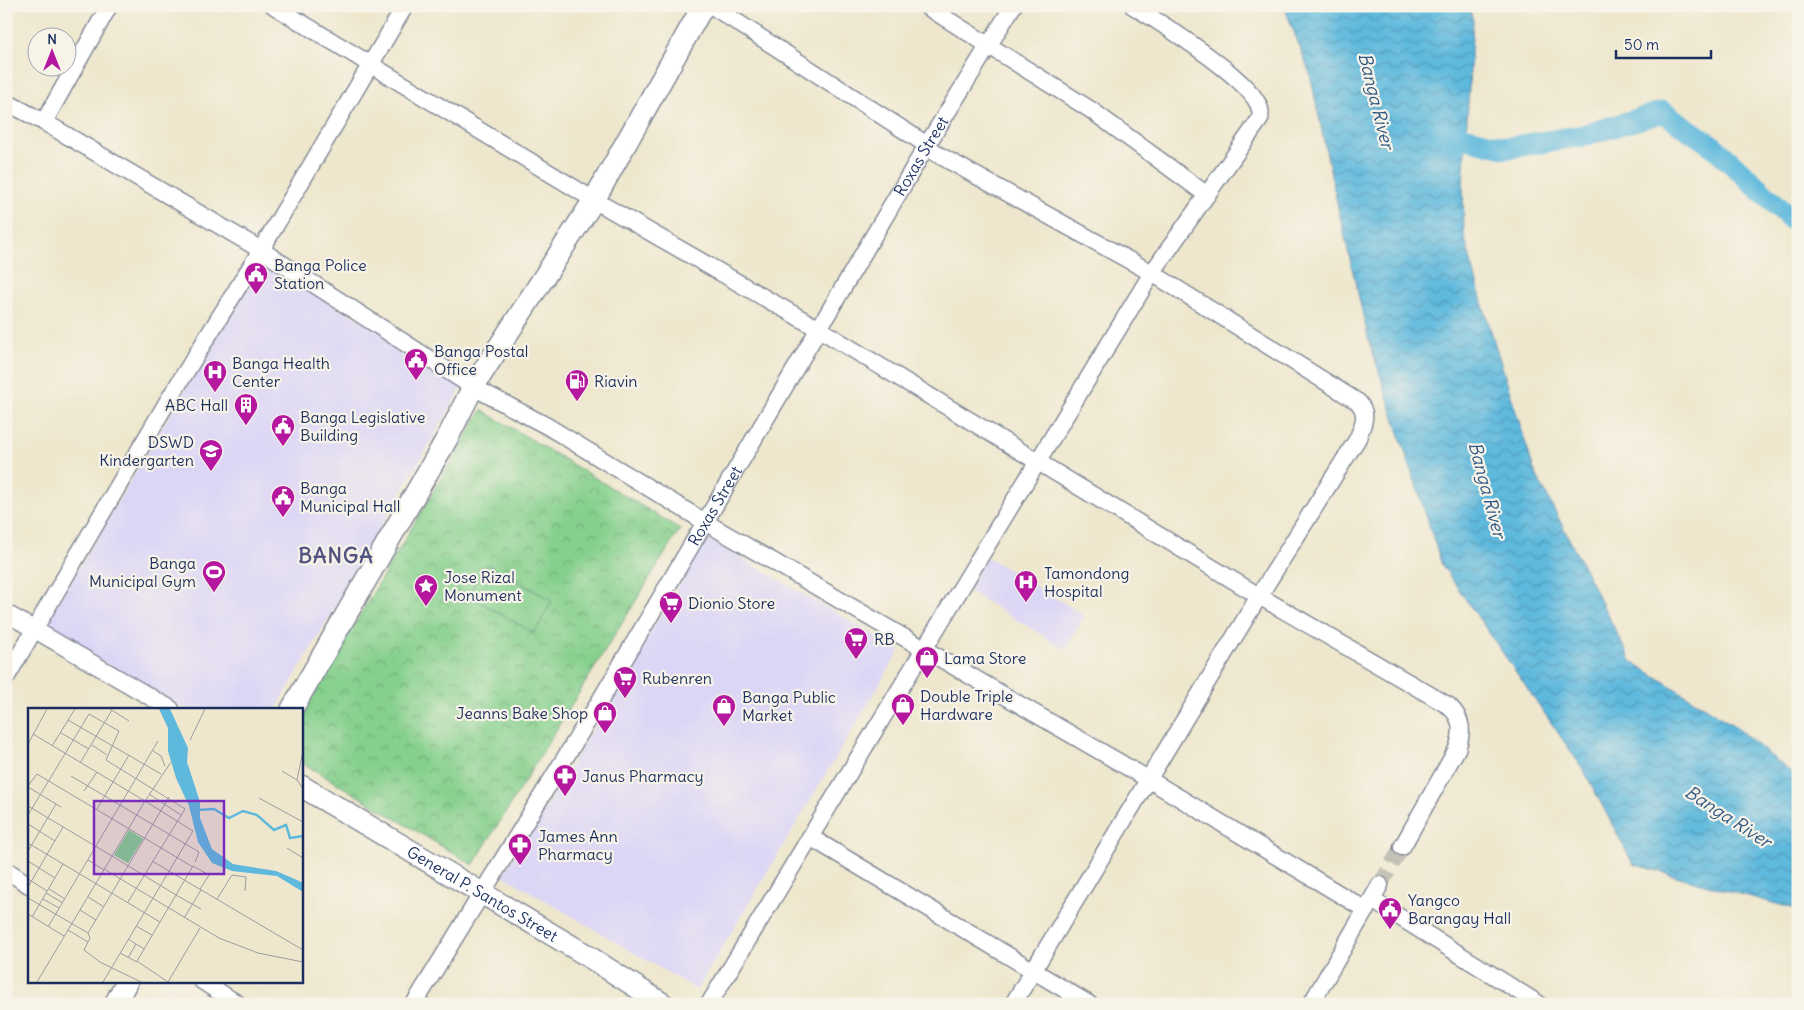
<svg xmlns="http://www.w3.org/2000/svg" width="1804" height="1010" font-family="Delius,sans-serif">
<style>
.built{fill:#dcd6f6}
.park{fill:url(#park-crowns);stroke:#508076}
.garden{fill:#86d08d;stroke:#508076}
.water{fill:url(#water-waves);stroke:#3d749e}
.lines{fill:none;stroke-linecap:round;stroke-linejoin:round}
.river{stroke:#5fb9dd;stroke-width:22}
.minor-tunnel{stroke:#c4c2b7;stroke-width:16;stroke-dasharray:16 8;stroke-linecap:butt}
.minor-casing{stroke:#848b96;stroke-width:19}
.major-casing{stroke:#848b96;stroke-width:24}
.minor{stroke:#fff;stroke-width:16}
.major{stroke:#fff;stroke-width:21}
.labels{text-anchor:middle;stroke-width:4.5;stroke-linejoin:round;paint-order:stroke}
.street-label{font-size:16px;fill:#1b2f5e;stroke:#f7f3e8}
.poi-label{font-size:16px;fill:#1b2f5e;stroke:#f7f3e8;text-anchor:start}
.water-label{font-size:18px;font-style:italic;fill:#2f5884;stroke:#f7f3e8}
.district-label{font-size:21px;font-weight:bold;letter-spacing:1px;fill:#525481;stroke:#f7f3e8}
.inset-river{fill:none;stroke:#5fb9dd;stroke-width:2.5}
.inset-road{fill:none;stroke:#9a9da1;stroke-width:1}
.view{fill:#7b2cbf;fill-opacity:0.15;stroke:#7b2cbf;stroke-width:2.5}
.inset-edge{fill:none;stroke:#1b2f5e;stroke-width:2.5}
</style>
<defs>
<pattern id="park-crowns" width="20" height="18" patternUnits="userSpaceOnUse" patternTransform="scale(1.25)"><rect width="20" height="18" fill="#86d08d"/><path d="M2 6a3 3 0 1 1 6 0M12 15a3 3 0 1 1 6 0" fill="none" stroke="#6da976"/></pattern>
<pattern id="water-waves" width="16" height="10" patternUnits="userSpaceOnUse" patternTransform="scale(1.25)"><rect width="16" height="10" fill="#5fb9dd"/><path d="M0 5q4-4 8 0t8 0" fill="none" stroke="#4e97b6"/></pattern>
</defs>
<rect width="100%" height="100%" fill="#f7f3e8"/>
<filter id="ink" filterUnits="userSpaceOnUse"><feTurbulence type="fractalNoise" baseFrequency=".02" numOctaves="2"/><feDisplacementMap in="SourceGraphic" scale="10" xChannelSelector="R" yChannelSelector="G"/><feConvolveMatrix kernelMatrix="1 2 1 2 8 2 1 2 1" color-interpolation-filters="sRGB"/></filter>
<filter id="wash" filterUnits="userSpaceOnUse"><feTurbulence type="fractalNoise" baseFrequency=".0096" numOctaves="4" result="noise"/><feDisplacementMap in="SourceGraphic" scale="20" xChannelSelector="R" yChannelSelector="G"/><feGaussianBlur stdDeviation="1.12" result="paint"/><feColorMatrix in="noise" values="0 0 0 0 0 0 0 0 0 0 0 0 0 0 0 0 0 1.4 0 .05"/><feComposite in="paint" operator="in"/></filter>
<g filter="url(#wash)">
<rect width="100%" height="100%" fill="#eee7cd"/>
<g class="built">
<polygon points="261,261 465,382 276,709 186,709 43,628"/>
<polygon points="707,538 900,650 697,990 502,875 547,805"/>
<polygon points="987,557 1085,616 1065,649 967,590"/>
</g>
<polygon class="park" points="482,410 680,529 473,865 301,762 301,714"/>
<polygon class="garden" points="487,564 552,601 534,633 468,595"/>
<polygon class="water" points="1284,6 1469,6 1473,20 1463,186 1464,235 1482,302 1534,470 1631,661 1733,725 1798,778 1798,910 1633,864 1583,769 1442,565 1369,341 1337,203 1310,74"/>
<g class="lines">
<polyline class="river" points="1437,131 1506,148 1581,136 1663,112 1714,147 1798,225"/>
</g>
</g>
<g filter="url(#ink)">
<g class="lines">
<polyline class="minor-tunnel" points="1380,885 1402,847"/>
<g class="minor-casing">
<g id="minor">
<path d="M274,6l320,194 225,129 440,267 190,110c14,13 14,26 8,43l-55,98"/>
<path d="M712,6l215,139 10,9 215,119 206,129c11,12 5,22 0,36l-99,158 -246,408"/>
<polyline points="926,6 1091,110 1207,195"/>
<polyline points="6,102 44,122 261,250 473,387 547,426 705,522 1148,779 1366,910"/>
<polyline points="44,122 109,6"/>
<polyline points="6,613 171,709"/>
<polyline points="6,678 166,404 261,250 405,6"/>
<polyline points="810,837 1089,1004"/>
<polyline points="6,870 29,885"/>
<polyline points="1372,900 1539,1004"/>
<polyline points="202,981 238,1004"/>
<path id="s1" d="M414,1004l184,-300 329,-559 86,-139"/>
<path d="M709,1004l443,-731 108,-154c1,-6 1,-10 -2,-15 -13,-28 -97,-81 -125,-98"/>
<polyline points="1311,1004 1380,885"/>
</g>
</g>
<g class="major-casing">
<g id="major">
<polyline points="292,709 449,435 473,387 594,200 703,6"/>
<path id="s2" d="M301,786l282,167 80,51"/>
<polyline points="115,1004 127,981"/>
</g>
</g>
<use href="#minor" class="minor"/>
<use href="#major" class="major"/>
</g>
</g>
<defs>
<g id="civic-pin" transform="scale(1.25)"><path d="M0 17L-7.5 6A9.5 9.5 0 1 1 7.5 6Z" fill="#b5179e" stroke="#f7f3e8"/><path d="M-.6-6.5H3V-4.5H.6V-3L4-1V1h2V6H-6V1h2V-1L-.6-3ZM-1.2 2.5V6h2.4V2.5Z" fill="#fff"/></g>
<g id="hospital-pin" transform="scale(1.25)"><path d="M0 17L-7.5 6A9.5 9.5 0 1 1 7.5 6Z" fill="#b5179e" stroke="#f7f3e8"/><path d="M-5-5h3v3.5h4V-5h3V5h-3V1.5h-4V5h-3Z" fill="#fff"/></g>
<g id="fuel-pin" transform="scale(1.25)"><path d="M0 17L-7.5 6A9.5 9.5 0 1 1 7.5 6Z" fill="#b5179e" stroke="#f7f3e8"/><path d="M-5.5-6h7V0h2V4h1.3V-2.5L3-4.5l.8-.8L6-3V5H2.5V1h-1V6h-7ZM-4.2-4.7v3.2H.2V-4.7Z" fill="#fff"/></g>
<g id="building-pin" transform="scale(1.25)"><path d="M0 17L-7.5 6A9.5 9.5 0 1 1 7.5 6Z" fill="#b5179e" stroke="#f7f3e8"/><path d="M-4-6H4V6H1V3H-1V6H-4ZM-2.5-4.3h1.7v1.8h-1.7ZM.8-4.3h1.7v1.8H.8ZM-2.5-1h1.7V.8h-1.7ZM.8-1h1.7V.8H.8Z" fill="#fff"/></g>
<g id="school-pin" transform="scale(1.25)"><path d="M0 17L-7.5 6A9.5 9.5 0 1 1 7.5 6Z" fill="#b5179e" stroke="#f7f3e8"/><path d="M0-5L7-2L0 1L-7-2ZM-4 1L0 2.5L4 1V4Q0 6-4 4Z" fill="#fff"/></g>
<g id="stadium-pin" transform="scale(1.25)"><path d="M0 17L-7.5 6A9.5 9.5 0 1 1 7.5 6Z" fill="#b5179e" stroke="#f7f3e8"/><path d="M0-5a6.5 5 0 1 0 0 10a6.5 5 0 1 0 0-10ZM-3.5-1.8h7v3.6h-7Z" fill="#fff"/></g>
<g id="sight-pin" transform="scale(1.25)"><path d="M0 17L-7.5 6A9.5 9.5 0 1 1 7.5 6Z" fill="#b5179e" stroke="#f7f3e8"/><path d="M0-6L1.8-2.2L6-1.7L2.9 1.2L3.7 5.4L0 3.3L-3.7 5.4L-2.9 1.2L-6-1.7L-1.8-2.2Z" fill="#fff"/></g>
<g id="supermarket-pin" transform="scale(1.25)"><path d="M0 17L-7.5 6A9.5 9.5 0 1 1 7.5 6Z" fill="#b5179e" stroke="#f7f3e8"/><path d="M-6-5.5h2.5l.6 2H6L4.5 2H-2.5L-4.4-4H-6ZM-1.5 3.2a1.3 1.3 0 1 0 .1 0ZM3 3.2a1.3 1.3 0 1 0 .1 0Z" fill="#fff"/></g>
<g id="shop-pin" transform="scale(1.25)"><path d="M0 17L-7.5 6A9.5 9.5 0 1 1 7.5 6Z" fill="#b5179e" stroke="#f7f3e8"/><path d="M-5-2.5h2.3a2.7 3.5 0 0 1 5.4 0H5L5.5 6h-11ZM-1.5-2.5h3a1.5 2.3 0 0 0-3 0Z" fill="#fff"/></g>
<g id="pharmacy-pin" transform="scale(1.25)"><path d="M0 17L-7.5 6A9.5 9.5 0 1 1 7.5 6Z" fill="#b5179e" stroke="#f7f3e8"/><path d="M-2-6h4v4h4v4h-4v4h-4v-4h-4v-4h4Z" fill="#fff"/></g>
</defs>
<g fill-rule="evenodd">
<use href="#civic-pin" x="256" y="274"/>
<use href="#civic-pin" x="416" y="360"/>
<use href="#hospital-pin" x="215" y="372"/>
<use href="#fuel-pin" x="577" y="381"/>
<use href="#building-pin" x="246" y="405"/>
<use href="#civic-pin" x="283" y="426"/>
<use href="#school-pin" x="211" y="451"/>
<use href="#civic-pin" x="283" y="497"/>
<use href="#stadium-pin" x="214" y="572"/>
<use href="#hospital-pin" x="1026" y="582"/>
<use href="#sight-pin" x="426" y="586"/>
<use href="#supermarket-pin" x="671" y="603"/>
<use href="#supermarket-pin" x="856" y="639"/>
<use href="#shop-pin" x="927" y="658"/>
<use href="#supermarket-pin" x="625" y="678"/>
<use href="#shop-pin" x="903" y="705"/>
<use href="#shop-pin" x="724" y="706"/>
<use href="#shop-pin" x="605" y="713"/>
<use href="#pharmacy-pin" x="565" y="776"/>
<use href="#pharmacy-pin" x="520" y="845"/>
<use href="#civic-pin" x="1390" y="909"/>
</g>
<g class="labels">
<g class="street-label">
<text dy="6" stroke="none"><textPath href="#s1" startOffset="988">Roxas Street</textPath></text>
<text dy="6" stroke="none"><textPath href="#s1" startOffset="582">Roxas Street</textPath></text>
<text dy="6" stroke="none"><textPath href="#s2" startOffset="211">General P. Santos Street</textPath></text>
</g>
<g class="poi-label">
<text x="274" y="271">Banga Police<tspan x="274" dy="18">Station</tspan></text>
<text x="434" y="357">Banga Postal<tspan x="434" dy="18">Office</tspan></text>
<text x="232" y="369">Banga Health<tspan x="232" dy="18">Center</tspan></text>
<text x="594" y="387">Riavin</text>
<text x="228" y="411" text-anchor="end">ABC Hall</text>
<text x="300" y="423">Banga Legislative<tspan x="300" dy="18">Building</tspan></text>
<text x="194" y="448" text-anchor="end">DSWD<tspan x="194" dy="18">Kindergarten</tspan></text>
<text x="300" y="494">Banga<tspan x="300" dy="18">Municipal Hall</tspan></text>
<text x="196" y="569" text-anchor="end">Banga<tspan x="196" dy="18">Municipal Gym</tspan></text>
<text x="1044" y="579">Tamondong<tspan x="1044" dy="18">Hospital</tspan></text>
<text x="444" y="583">Jose Rizal<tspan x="444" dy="18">Monument</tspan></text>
<text x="688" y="609">Dionio Store</text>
<text x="874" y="645">RB</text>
<text x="944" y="664">Lama Store</text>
<text x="642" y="684">Rubenren</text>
<text x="920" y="702">Double Triple<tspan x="920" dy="18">Hardware</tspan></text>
<text x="742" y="703">Banga Public<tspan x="742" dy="18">Market</tspan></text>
<text x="588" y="719" text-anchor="end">Jeanns Bake Shop</text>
<text x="582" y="782">Janus Pharmacy</text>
<text x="538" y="842">James Ann<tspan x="538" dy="18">Pharmacy</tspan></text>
<text x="1408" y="906">Yangco<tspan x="1408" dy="18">Barangay Hall</tspan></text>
</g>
<g class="water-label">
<text transform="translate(1376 101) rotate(76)" y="6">Banga River</text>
<text transform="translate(1487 490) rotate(75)" y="6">Banga River</text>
<text transform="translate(1728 817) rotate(33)" y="6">Banga River</text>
</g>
<g class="district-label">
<text x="336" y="563">BANGA</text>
</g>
</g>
<g transform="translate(28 708)">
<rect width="275" height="275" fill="#eee7cd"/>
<path d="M101,122l14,9 -15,24 -14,-8z" fill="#86d08d"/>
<path d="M131,1h11l18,39 -1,14 13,40v16l12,31 21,15 43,7 21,9 6,3v9l-26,-16 -45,-5 -20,-8 -14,-21 -9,-36 -13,-28 -8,-27v-23z" fill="#5fb9dd"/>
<path class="inset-river" d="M169,102l17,-1 15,9 14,-7 14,4 17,15 12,-5 4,13 13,-2"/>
<path class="inset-road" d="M82,1l19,12M40,12l93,54M33,25l28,16M5,26l112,67 -108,181M162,32l15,-31M0,36l19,-35M64,37l15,10M24,38l23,-37M125,43l8,5 4,10M275,43l-6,29 6,9M52,55l32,-53M254,63l15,9M43,68l128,76 -4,10M0,78l9,-12 156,93M0,79l33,20M56,83l13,-19M121,86l32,21M231,90l44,24M0,98l84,50M69,101l32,-54M0,107l61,-101 30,17 -13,29 79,49 -57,93M0,116l27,17M0,135l132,79M259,140l16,10M0,143l28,-47M84,148l64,39 -39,66 31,21M60,152l16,10M0,153l27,17M124,153l151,89M165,158l-17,29 25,14M165,158l16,9 -9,14M76,161l115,69 39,15 45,9M0,171l19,12M0,179l35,-60M21,181l16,10M18,185l17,10M60,189l16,10M0,190l60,35M15,191l16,9M189,191l15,-24 14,2 -1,14M52,202l16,10M0,206l36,22M4,209l31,-53M156,210l17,-28M108,218l16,9M20,219l110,-186M40,222l20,12M100,231l16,10M92,245l17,9M100,250l8,-14M75,274l90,-151 -48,-30 26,-39M113,274l-41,-20 -16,-12 6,-12 -2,-5 81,-136M140,274l32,-54"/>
<path class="view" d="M66,93h130v73h-130z"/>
<rect width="275" height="275" class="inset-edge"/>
</g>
<rect width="1804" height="1010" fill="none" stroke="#f7f3e8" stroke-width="25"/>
<g transform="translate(52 52)"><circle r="24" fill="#f7f3e8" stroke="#9fa5b1"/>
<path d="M0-4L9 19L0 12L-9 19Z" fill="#b5179e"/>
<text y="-8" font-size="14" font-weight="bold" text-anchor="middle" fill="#1b2f5e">N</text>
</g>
<path d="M1616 50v8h95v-8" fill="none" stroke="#1b2f5e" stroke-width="2.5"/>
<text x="1624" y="50" font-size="15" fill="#1b2f5e" stroke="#f7f3e8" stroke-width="4" paint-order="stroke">50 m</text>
</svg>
